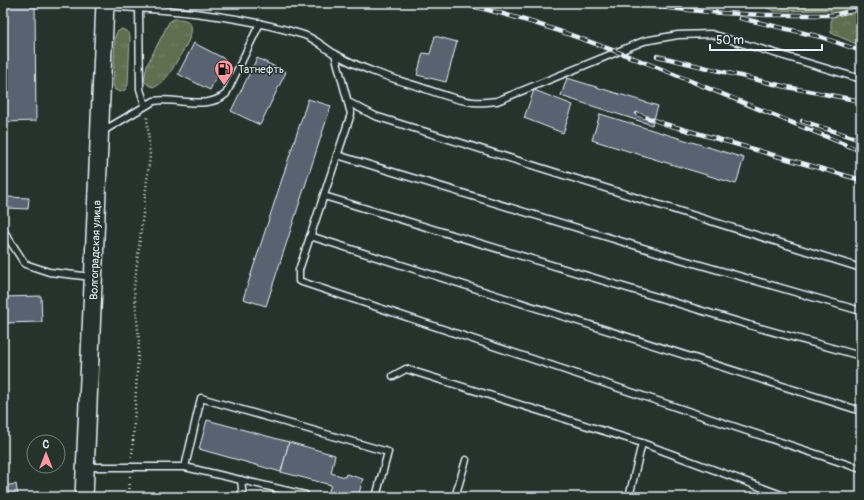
<svg xmlns="http://www.w3.org/2000/svg" width="864" height="500" font-family="Pangolin,sans-serif">
<style>
.grass{fill:url(#grass-tufts);stroke:#a4b0a4}
.forest{fill:url(#forest-crowns);stroke:#a4b0a4}
.building{fill:#59626f;stroke:#e8f1f8}
.lines{fill:none;stroke-linecap:round;stroke-linejoin:round}
.service-casing{stroke:#e8f1f8;stroke-width:9}
.secondary-casing{stroke:#e8f1f8;stroke-width:20}
.path{stroke:#e8f1f8;stroke-width:2.5;stroke-dasharray:1 3;stroke-linecap:butt}
.service{stroke:#26332d;stroke-width:6}
.secondary{stroke:#26332d;stroke-width:17}
.rail-casing{stroke:#e8f1f8;stroke-width:4.5}
.rail{stroke:#26332d;stroke-width:3;stroke-dasharray:9;stroke-linecap:butt}
.labels{text-anchor:middle;stroke-width:3;stroke-linejoin:round;paint-order:stroke}
.poi-label{font-size:11px;fill:#e8f1f8;stroke:#26332d;text-anchor:start}
.street-label{font-size:11px;fill:#e8f1f8;stroke:#26332d}
</style>
<defs>
<pattern id="grass-tufts" width="24" height="20" patternUnits="userSpaceOnUse"><rect width="24" height="20" fill="#5f6e50"/><path d="M3 7l-1-3M5 7V3M7 7l1-3M15 17l-1-3M17 17v-4M19 17l1-3" fill="none" stroke="#76836a"/></pattern>
<pattern id="forest-crowns" width="20" height="18" patternUnits="userSpaceOnUse"><rect width="20" height="18" fill="#5f6e50"/><path d="M2 6a3 3 0 1 1 6 0M12 15a3 3 0 1 1 6 0" fill="none" stroke="#76836a"/></pattern>
</defs>
<rect width="100%" height="100%" fill="#26332d"/>
<filter id="ink" filterUnits="userSpaceOnUse"><feTurbulence type="fractalNoise" baseFrequency=".025" numOctaves="2"/><feDisplacementMap in="SourceGraphic" scale="8" xChannelSelector="R" yChannelSelector="G"/><feConvolveMatrix kernelMatrix="1 2 1 2 8 2 1 2 1" color-interpolation-filters="sRGB"/></filter>
<g filter="url(#ink)">
<g class="grass">
<path d="M174,19c32,-2 12,27 4,40 -5,9 -12,22 -21,27 -6,2 -10,-1 -13,-6l3,-15 22,-43z"/>
<polygon points="122,29 128,32 130,37 128,85 125,90 120,92 115,90 113,85 115,37 117,32"/>
</g>
<polygon class="forest" points="696,3 861,3 861,46 831,33 831,10 774,11 763,6 694,7"/>
<g class="building">
<polygon points="4,3 35,3 36,121 4,122"/>
<polygon points="435,36 457,42 446,82 417,75 423,53 430,54"/>
<polygon points="194,43 225,59 210,90 178,74"/>
<polygon points="257,58 286,72 260,125 231,111"/>
<polygon points="567,78 658,106 652,125 561,96"/>
<polygon points="534,90 573,105 563,133 524,118"/>
<polygon points="308,99 331,106 266,306 243,299"/>
<polygon points="600,114 744,158 736,184 592,140"/>
<polygon points="7,197 29,198 28,209 7,208"/>
<polygon points="41,296 42,322 3,323 3,297"/>
<polygon points="207,420 289,442 281,472 199,449"/>
<polygon points="289,442 335,455 331,473 345,477 346,474 363,479 358,497 327,497 331,485 281,472"/>
<polygon points="16,484 18,497 4,497 3,486"/>
<polygon points="225,495 225,497 197,497"/>
</g>
<g class="lines">
<g class="service-casing">
<g id="service">
<path d="M106,6c67,4 134,9 198,29 12,4 20,13 31,19 26,15 56,24 85,33 17,6 35,13 53,15 7,1 16,0 24,-1l147,-60 34,-6 33,-1 150,45"/>
<polyline points="139,8 140,89 145,105"/>
<polyline points="335,54 351,114 299,270 299,281 861,469"/>
<polyline points="348,102 375,116 861,268"/>
<path d="M103,131l51,-30c23,-4 52,10 72,-7l34,-71"/>
<polyline points="337,155 673,257 861,311"/>
<polyline points="324,196 749,325 861,356"/>
<polyline points="3,230 25,264 49,272 92,277"/>
<polyline points="310,236 861,411"/>
<polyline points="393,376 406,369 642,443 787,497"/>
<polyline points="86,467 185,467 305,495 305,497"/>
<polyline points="185,467 201,398 388,452 376,497"/>
<polyline points="241,480 243,497"/>
<polyline points="455,497 466,460"/>
<polyline points="629,497 642,443"/>
</g>
</g>
<g class="secondary-casing">
<polyline id="secondary" points="84,497 105,3"/>
</g>
<g class="path">
<polyline points="132,457 139,340 134,288 150,156 147,117"/>
<polyline points="129,497 130,476"/>
</g>
<use href="#service" class="service"/>
<use href="#secondary" class="secondary"/>
<g class="rail-casing">
<g id="rail">
<path d="M458,3c67,14 132,38 196,63 69,28 138,56 207,85"/>
<polyline points="613,3 722,13 765,15 832,15 861,9"/>
<polyline points="740,18 821,37 861,51"/>
<polyline points="657,56 787,87 861,101"/>
<polyline points="637,114 665,124 861,180"/>
<polyline points="802,121 861,140"/>
</g>
</g>
<use href="#rail" class="rail"/>
</g>
</g>
<defs>
<g id="fuel-pin" transform="scale(1)"><path d="M0 17L-7.5 6A9.5 9.5 0 1 1 7.5 6Z" fill="#ff9aa2" stroke="#26332d"/><path d="M-5.5-6h7V0h2V4h1.3V-2.5L3-4.5l.8-.8L6-3V5H2.5V1h-1V6h-7ZM-4.2-4.7v3.2H.2V-4.7Z" fill="#111"/></g>
</defs>
<g fill-rule="evenodd">
<use href="#fuel-pin" x="224" y="69"/>
</g>
<g class="labels">
<g class="poi-label">
<text x="238" y="73">Татнефть</text>
</g>
<g class="street-label">
<text transform="translate(95 250) rotate(-88)" y="4">Волгоградская улица</text>
</g>
</g>
<rect width="864" height="500" fill="none" stroke="#26332d" stroke-width="16"/>
<rect x="8" y="8" width="848" height="484" fill="none" stroke="#e8f1f8" stroke-width="1.5" filter="url(#ink)"/>
<g transform="translate(46 454)"><circle r="19" fill="#26332d" stroke="#747f7e"/>
<path d="M0-3L7 15L0 10L-7 15Z" fill="#ff9aa2"/>
<text y="-6" font-size="11" font-weight="bold" text-anchor="middle" fill="#e8f1f8">С</text>
</g>
<path d="M710 44v6h112v-6" fill="none" stroke="#e8f1f8" stroke-width="2"/>
<text x="716" y="44" font-size="12" fill="#e8f1f8" stroke="#26332d" stroke-width="3" paint-order="stroke">50 m</text>
</svg>
